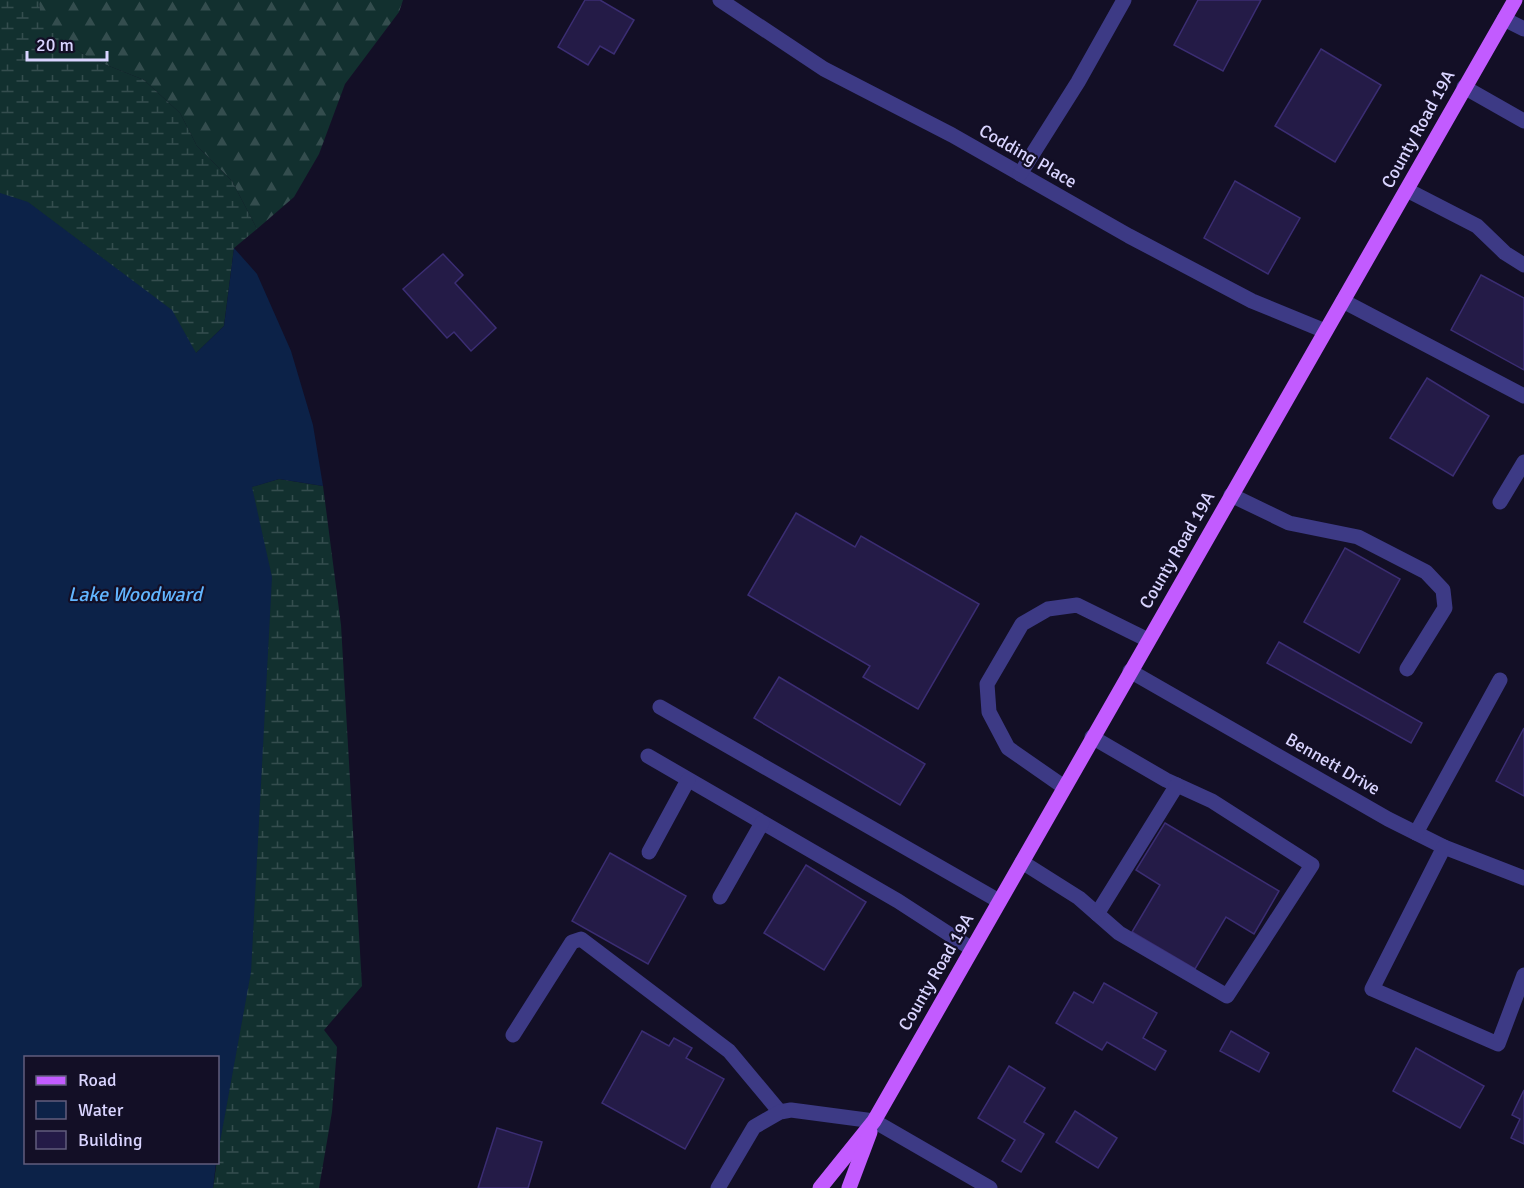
<svg xmlns="http://www.w3.org/2000/svg" width="1524" height="1188" font-family="Signika,sans-serif">
<style>
.forest{fill:url(#forest-firs)}
.wetland{fill:url(#wetland-marsh)}
.water{fill:#0c2248}
.building{fill:#241b47;stroke:#3b2d73;stroke-width:1.5}
.lines{fill:none;stroke-linecap:round;stroke-linejoin:round}
.minor{stroke:#3d3a85;stroke-width:15}
.major{stroke:#c25bff;stroke-width:15}
.labels{text-anchor:middle;stroke-width:4.5;stroke-linejoin:round;paint-order:stroke}
.street-label{font-size:18px;fill:#d9d4ff;stroke:#130f26}
.water-label{font-size:20px;font-style:italic;fill:#62b6ff;stroke:#130f26}
</style>
<defs>
<pattern id="forest-firs" width="22" height="20" patternUnits="userSpaceOnUse" patternTransform="scale(1.5)"><rect width="22" height="20" fill="#12302f"/><path d="M5 1l3.5 6h-7zM16 11l3.5 6h-7z" fill="#344d4e"/></pattern>
<pattern id="wetland-marsh" width="20" height="14" patternUnits="userSpaceOnUse" patternTransform="scale(1.5)"><rect width="20" height="14" fill="#12302f"/><path d="M1 5h8M5 5V1M11 12h8M15 12V8" fill="none" stroke="#344d4e"/></pattern>
</defs>
<rect width="100%" height="100%" fill="#130f26"/>
<polygon class="forest" points="39,0 403,0 399,12 345,84 319,154 294,197 257,229 232,181 197,146 180,113 144,80 89,58 40,24"/>
<g class="wetland">
<polygon points="0,0 39,0 41,24 89,58 144,80 180,113 197,146 232,181 257,229 234,248 224,326 191,358 0,193"/>
<polygon points="279,479 323,486 341,625 362,986 324,1030 337,1047 332,1112 319,1188 213,1188 225,1103 251,487"/>
</g>
<polygon class="water" points="0,193 28,202 172,310 196,353 224,326 234,248 257,274 291,351 313,425 323,486 279,479 252,487 272,577 251,972 218,1153 218,1058 26,1058 26,1162 216,1163 213,1188 0,1188"/>
<g class="building">
<polygon points="585,0 600,0 634,20 614,54 600,46 588,65 558,47"/>
<polygon points="1198,0 1261,0 1223,71 1174,45"/>
<polygon points="1321,49 1381,85 1335,162 1275,126"/>
<polygon points="1235,181 1300,218 1268,274 1204,238"/>
<polygon points="443,254 463,275 455,283 496,328 471,351 454,332 447,338 403,289"/>
<polygon points="1481,275 1524,298 1524,370 1451,330"/>
<polygon points="1427,378 1489,416 1453,476 1390,438"/>
<polygon points="796,513 855,547 861,536 979,604 918,709 863,677 870,666 748,595"/>
<polygon points="1345,548 1400,579 1359,653 1304,622"/>
<polygon points="1279,642 1422,723 1411,743 1267,663"/>
<polygon points="779,677 925,764 900,805 754,718"/>
<polygon points="1524,728 1524,796 1496,781"/>
<polygon points="1165,823 1279,891 1254,934 1226,917 1195,969 1132,932 1160,885 1136,870"/>
<polygon points="610,853 686,896 648,964 572,921"/>
<polygon points="806,865 866,902 824,970 764,933"/>
<polygon points="1104,983 1157,1013 1143,1038 1166,1051 1155,1070 1107,1042 1102,1050 1056,1023 1074,992 1093,1003"/>
<polygon points="642,1031 669,1046 674,1038 692,1048 686,1058 724,1079 685,1149 602,1103"/>
<polygon points="1231,1031 1269,1053 1259,1072 1220,1051"/>
<polygon points="1416,1048 1484,1086 1460,1128 1393,1091"/>
<polygon points="1009,1066 1045,1088 1024,1122 1044,1134 1021,1172 1002,1161 1015,1140 978,1118"/>
<polygon points="1524,1090 1524,1144 1511,1138 1520,1119 1512,1115"/>
<polygon points="1075,1111 1117,1138 1098,1168 1056,1142"/>
<polygon points="497,1128 542,1142 528,1188 478,1188"/>
</g>
<g class="lines">
<g class="minor">
<polyline points="720,0 824,69 952,135 1129,236 1252,301 1325,331"/>
<polyline points="1504,19 1524,29"/>
<polyline points="1464,87 1524,121"/>
<polyline points="1020,174 1078,82 1124,0"/>
<polyline points="1407,190 1477,226 1505,253 1524,265"/>
<polyline points="1343,301 1524,396"/>
<polyline points="1231,495 1289,523 1358,537 1426,572 1443,590 1445,608 1407,669"/>
<polyline points="1500,502 1524,462"/>
<polyline points="1130,671 1388,819 1444,847 1524,878"/>
<polyline points="660,707 999,901"/>
<polyline points="648,756 898,901 972,949"/>
<polyline points="1064,787 1008,748 989,712 987,684 1022,624 1048,609 1077,605 1148,640"/>
<polyline points="1416,833 1500,680"/>
<polyline points="1444,847 1372,989 1498,1044 1524,975"/>
<polyline points="649,852 688,780"/>
<polyline points="1022,862 1079,898 1119,933 1227,996 1312,865 1212,801 1166,780 1092,737"/>
<polyline points="720,897 762,823"/>
<polyline points="1097,914 1177,785"/>
<polyline points="513,1035 572,942 581,939 729,1051 780,1112"/>
<polyline points="718,1188 754,1127 780,1112 791,1110 874,1121 990,1188"/>
</g>
<g class="major">
<polyline points="820,1188 874,1121 1515,0"/>
<polyline points="849,1188 870,1132"/>
</g>
</g>
<g class="labels">
<g class="street-label">
<text transform="translate(1418 129) rotate(-61)" y="6">County Road 19A</text>
<text transform="translate(1028 156) rotate(30)" y="6">Codding Place</text>
<text transform="translate(1177 550) rotate(-60)" y="6">County Road 19A</text>
<text transform="translate(1333 764) rotate(30)" y="6">Bennett Drive</text>
<text transform="translate(936 972) rotate(-60)" y="6">County Road 19A</text>
</g>
<g class="water-label">
<text x="135" y="601">Lake Woodward</text>
</g>
</g>
<rect x="24" y="1056" width="195" height="108" fill="#130f26" stroke="#625e7d" stroke-width="1.5"/>
<rect x="36" y="1076" width="30" height="9" fill="#c25bff" stroke="#625e7d" stroke-width="1.5"/>
<text x="78" y="1086" font-size="18" fill="#d9d4ff">Road</text>
<rect x="36" y="1101" width="30" height="18" fill="#0c2248" stroke="#625e7d" stroke-width="1.5"/>
<text x="78" y="1116" font-size="18" fill="#d9d4ff">Water</text>
<rect x="36" y="1131" width="30" height="18" fill="#241b47" stroke="#625e7d" stroke-width="1.5"/>
<text x="78" y="1146" font-size="18" fill="#d9d4ff">Building</text>
<path d="M27 51v9h80v-9" fill="none" stroke="#d9d4ff" stroke-width="3"/>
<text x="36" y="51" font-size="18" fill="#d9d4ff" stroke="#130f26" stroke-width="4.5" paint-order="stroke">20 m</text>
</svg>
